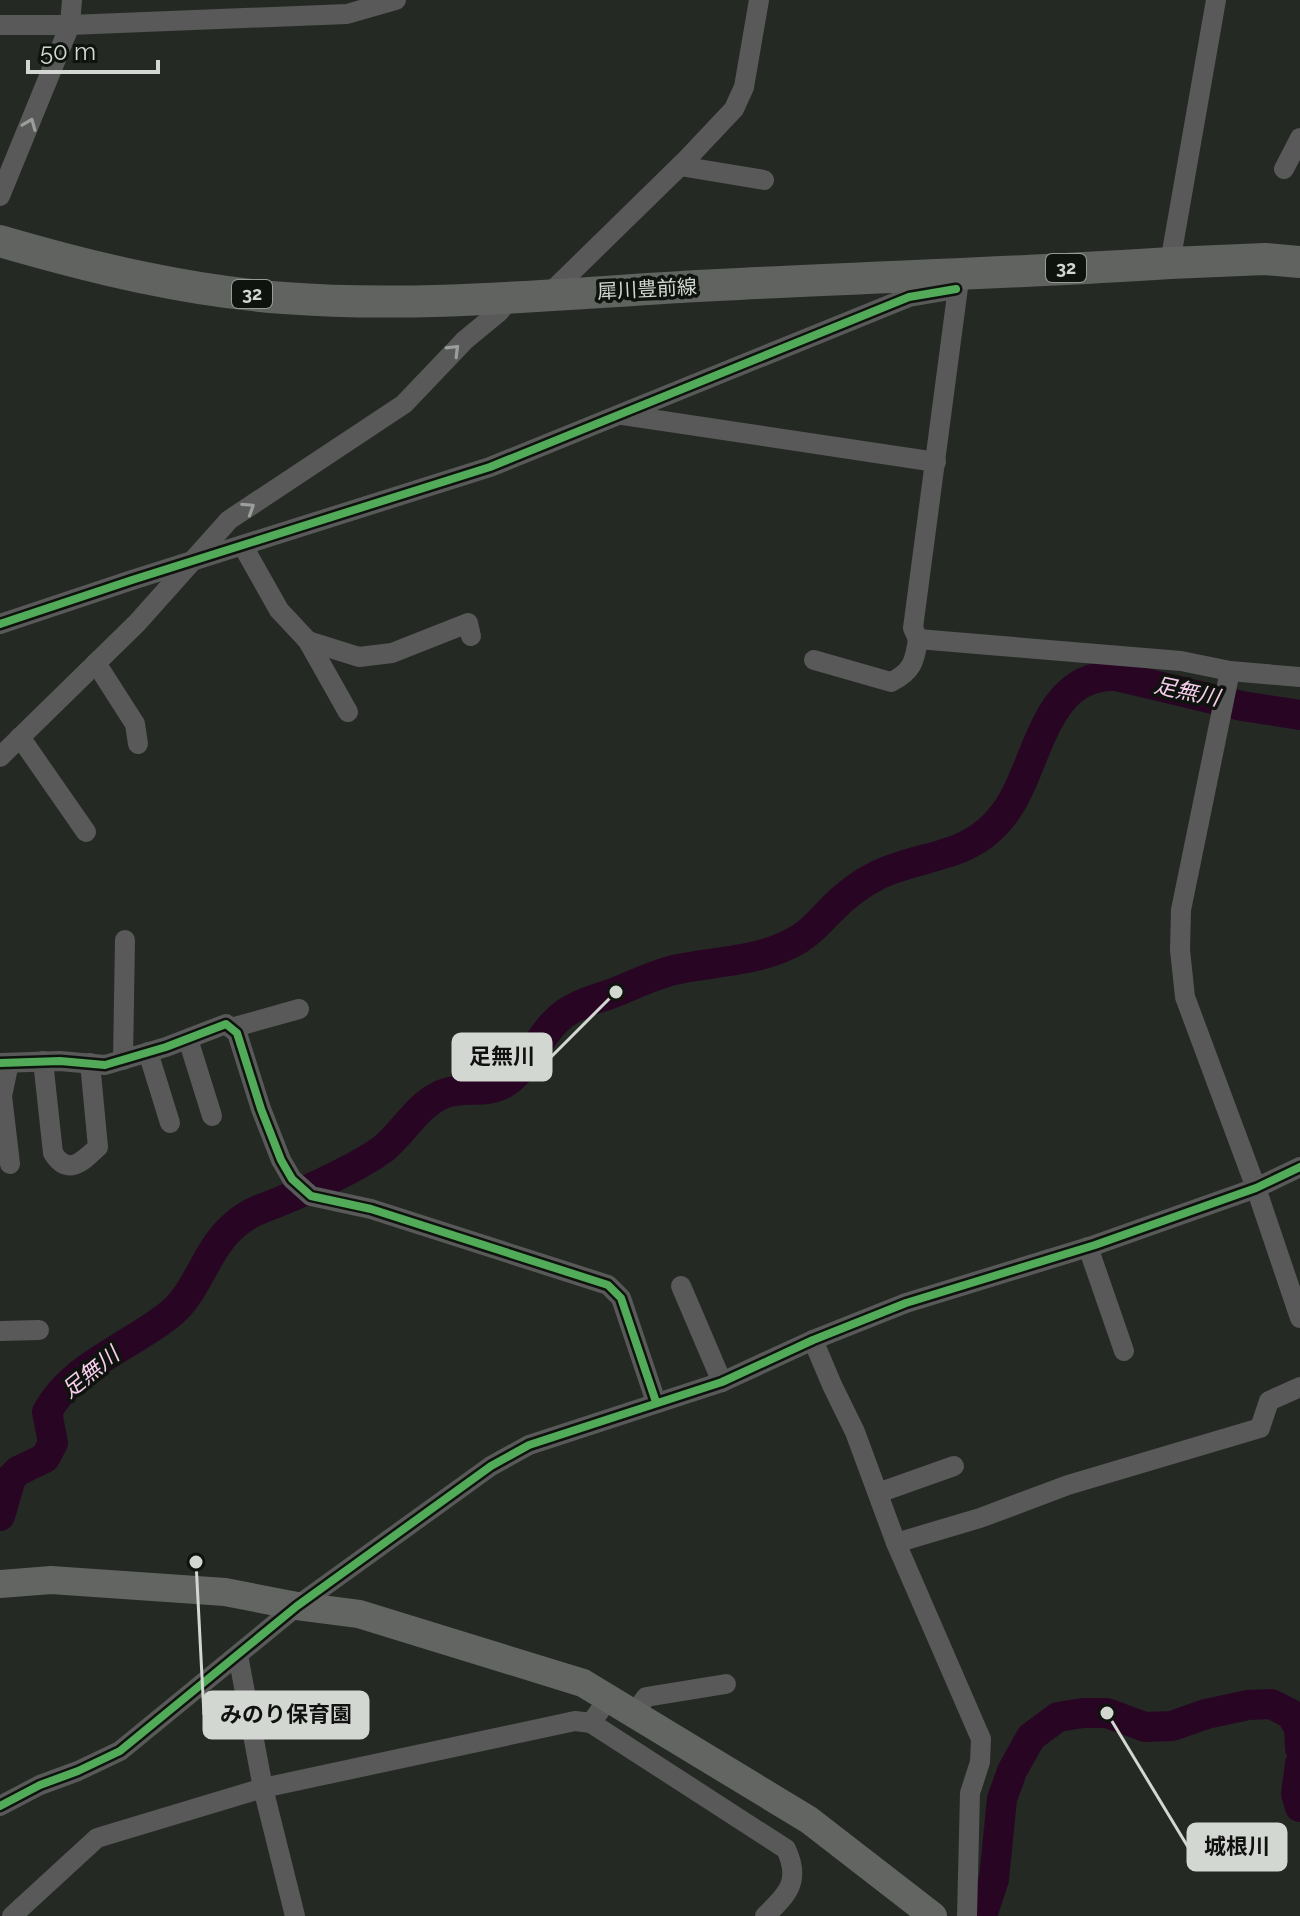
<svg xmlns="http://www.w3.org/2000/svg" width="1300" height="1916" font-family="Raleway,'Noto Sans JP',sans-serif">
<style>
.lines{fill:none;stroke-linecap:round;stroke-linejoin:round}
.river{stroke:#280623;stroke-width:30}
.street{stroke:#585958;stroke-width:20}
.secondary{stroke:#626562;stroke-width:28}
.primary{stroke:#606360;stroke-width:32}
.cycleway-casing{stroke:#0e130e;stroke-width:13}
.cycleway{stroke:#51ab58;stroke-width:8}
.oneway{stroke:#9b9f9b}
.labels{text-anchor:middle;stroke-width:7;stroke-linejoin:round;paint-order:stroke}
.shield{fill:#0e130e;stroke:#979d96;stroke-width:2}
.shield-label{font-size:18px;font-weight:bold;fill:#d2d8d1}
.street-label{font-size:20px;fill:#d2d8d1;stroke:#0e130e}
.water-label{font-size:22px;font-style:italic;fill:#f7cded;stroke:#0e130e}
.leader{fill:none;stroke:#d2d8d1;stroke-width:3}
.callout-dot{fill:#d2d8d1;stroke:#0e130e;stroke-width:3}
.callout{fill:#d2d8d1;stroke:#d2d8d1;stroke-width:3}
.callout-label{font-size:22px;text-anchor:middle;font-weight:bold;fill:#111}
</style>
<rect width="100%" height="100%" fill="#242924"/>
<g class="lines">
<g class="river">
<path d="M0,1516l11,-38 7,-7 27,-13 8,-15 -6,-31c26,-47 82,-65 122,-97 30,-23 36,-67 68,-92 14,-12 32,-17 49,-24 30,-13 71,-31 97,-50 21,-17 34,-44 60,-55 19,-8 43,0 60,-10 30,-17 37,-62 75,-78 12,-6 25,-9 38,-14 19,-8 38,-17 58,-22 41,-9 88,-8 125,-31 12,-7 20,-17 30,-27 14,-15 31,-28 49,-37 46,-22 92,-15 126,-61 35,-46 38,-141 112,-138l126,30 58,9"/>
<polyline points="1300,1764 1296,1794 1300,1807"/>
<polyline points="982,1916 994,1879 1002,1799 1012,1771 1031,1737 1058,1717 1083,1713 1107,1713 1145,1727 1172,1726 1206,1714 1248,1705 1271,1704 1291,1714 1299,1728 1300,1748"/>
</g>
<g class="street">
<polyline points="0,25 70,25 347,14 396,0"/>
<polyline points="680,166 764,180"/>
<polyline points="1284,169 1300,138"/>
<polyline points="0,196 70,25 72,0"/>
<polyline points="1170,263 1216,0"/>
<polyline points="959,280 913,628 918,639 1181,661 1230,671 1300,677"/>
<polyline points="549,294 684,162 734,109 744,87 759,0"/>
<polyline points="623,415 936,462"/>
<polyline points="243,546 279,610 308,641 348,712"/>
<polyline points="0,624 132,580 490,467 909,297 956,289"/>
<polyline points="308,641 359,657 392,653 468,623 471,636"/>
<path d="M814,660l77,22c21,-10 24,-21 27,-43"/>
<polyline points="96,663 135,724 138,744"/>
<polyline points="1230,671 1181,910 1180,950 1185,997 1256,1188 1300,1318"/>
<polyline points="20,737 86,832"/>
<polyline points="0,757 137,623 229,520 404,404 465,340 499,312 511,298"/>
<polyline points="231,1028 299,1009"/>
<polyline points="188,1039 212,1116"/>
<polyline points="148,1052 170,1123"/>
<polyline points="123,1060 125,940"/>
<path d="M43,1061l10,92c15,24 30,8 45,-6l-8,-84"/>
<polyline points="0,1063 60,1061 105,1065 166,1047 226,1024 237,1033 261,1109 281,1160 292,1179 311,1196 371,1209 608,1285 621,1298 656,1402"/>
<polyline points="9,1063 2,1096 10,1164"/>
<polyline points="1088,1247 1124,1351"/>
<polyline points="681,1286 722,1382"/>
<polyline points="0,1331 39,1330"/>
<polyline points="813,1340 832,1385 855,1432 896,1543 981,1739 980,1762 970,1793 967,1916"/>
<polyline points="878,1493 954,1466"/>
<polyline points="896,1543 980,1518 1068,1485 1260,1428 1269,1401 1300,1387"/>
<polyline points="238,1655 263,1788 295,1916"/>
<polyline points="634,1714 646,1697 726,1684"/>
<path d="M591,1723l195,126c15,32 2,45 -21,67"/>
<polyline points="0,1806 40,1785 78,1771 120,1751 297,1606 491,1466 529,1445 722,1382 813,1340 906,1303 1095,1245 1256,1188 1300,1167"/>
<polyline points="12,1916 97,1838 263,1788 575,1721 591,1723 608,1699"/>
</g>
<polyline class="secondary" points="0,1584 51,1580 225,1592 297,1606 359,1614 583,1683 809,1820 933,1916"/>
<path class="primary" d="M0,241c93,27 187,50 284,57 144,11 290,-6 434,-13 151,-8 302,-12 452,-22l95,-4 35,3"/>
<g class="cycleway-casing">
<g id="cycleway">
<polyline points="0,624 132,580 490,467 909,297 956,289"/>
<polyline points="0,1063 60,1061 105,1065 166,1047 226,1024 237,1033 261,1109 281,1160 292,1179 311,1196 371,1209 608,1285 621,1298 656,1402"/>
<polyline points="0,1806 40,1785 78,1771 120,1751 297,1606 491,1466 529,1445 722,1382 813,1340 906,1303 1095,1245 1256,1188 1300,1167"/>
</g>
</g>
<use href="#cycleway" class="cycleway"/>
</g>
<defs><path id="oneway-chevron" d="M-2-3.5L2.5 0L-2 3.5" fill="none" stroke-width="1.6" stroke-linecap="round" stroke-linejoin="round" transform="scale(2)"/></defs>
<g class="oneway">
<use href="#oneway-chevron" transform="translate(30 124) rotate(-68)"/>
<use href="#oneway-chevron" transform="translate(454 350) rotate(-45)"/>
<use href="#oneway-chevron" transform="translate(249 508) rotate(-33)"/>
</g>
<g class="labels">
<g class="shield">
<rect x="1046" y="254" width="40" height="28" rx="6"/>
<rect x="232" y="280" width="40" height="28" rx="6"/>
</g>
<g class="shield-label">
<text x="1066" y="274">32</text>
<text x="252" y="300">32</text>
</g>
<g class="street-label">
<text transform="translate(647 289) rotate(-3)" y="7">犀川豊前線</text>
</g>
<g class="water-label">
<text transform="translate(1187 691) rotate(12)" y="8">足無川</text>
<text transform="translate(90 1372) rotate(-39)" y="8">足無川</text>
</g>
</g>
<path class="leader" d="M616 992L551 1057M196 1562L204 1715M1107 1713L1188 1847"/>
<g class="callout-dot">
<circle cx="616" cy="992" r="8"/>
<circle cx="196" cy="1562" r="8"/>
<circle cx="1107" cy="1713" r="8"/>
</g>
<g class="callout">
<rect x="453" y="1034" width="98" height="46" rx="8"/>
<rect x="204" y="1692" width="164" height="46" rx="8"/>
<rect x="1188" y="1824" width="98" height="46" rx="8"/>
</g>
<g class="callout-label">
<text x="502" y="1064">足無川</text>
<text x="286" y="1722">みのり保育園</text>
<text x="1237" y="1854">城根川</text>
</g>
<path d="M28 60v12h130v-12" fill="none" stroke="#d2d8d1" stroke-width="4"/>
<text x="40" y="60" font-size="24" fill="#d2d8d1" stroke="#0e130e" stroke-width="6" paint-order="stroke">50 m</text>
</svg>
